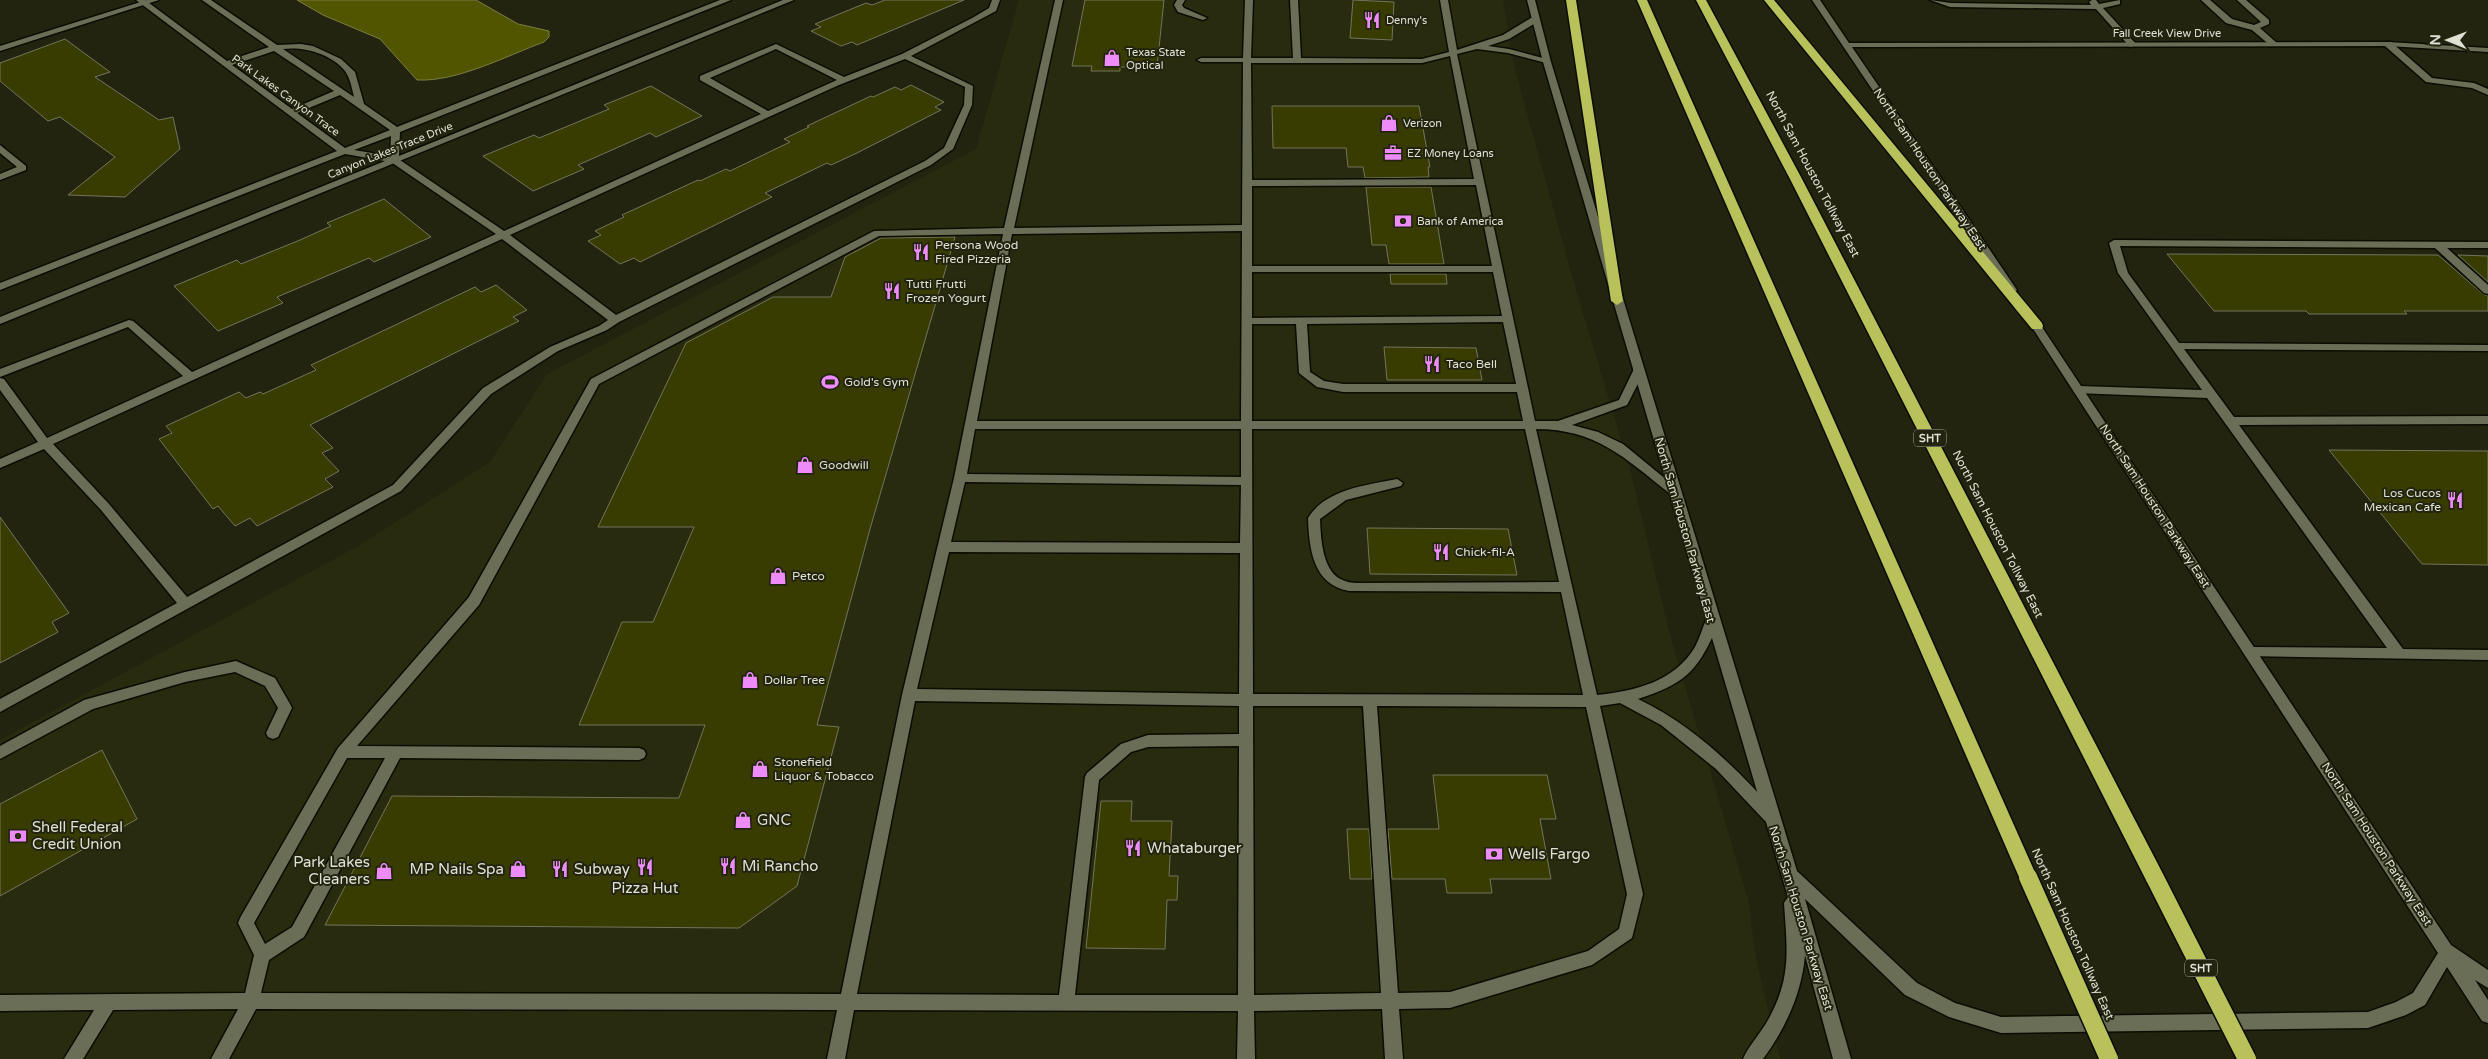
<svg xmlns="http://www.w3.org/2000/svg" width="2488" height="1059" font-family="'Varela Round',sans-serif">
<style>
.built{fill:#292b0f}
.water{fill:#515500;stroke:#7b7f3f}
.building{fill:#393c00;stroke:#72755d}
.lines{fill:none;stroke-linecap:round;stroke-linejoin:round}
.lane-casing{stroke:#0b0d00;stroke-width:3}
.street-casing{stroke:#0b0d00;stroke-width:3}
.secondary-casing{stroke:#0b0d00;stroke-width:3}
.highway-casing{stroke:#0b0d00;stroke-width:3}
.lane{fill:#6b6e57;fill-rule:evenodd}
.street{fill:#6b6e57;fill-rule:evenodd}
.secondary{fill:#6b6e57;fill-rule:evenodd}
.highway{fill:#b9c15b;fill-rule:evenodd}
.highway-bridge-casing{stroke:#0b0d00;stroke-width:21;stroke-linecap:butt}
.highway-bridge{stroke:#b9c15b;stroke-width:18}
.labels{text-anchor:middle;stroke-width:4;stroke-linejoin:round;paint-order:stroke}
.far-poi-label{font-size:11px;fill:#dee0d3;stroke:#22240f;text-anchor:start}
.far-street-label{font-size:11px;fill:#dee0d3;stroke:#22240f}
.shield{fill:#22240f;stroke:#a6a898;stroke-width:1}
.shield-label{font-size:11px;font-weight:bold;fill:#dee0d3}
.street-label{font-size:12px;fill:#dee0d3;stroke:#22240f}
.poi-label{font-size:12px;fill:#dee0d3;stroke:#22240f;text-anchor:start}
.near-poi-label{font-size:15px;fill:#dee0d3;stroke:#22240f;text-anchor:start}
</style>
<rect width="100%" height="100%" fill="#22240f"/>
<polygon class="built" points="1019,0 1503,0 1514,66 1576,290 1631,473 1671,639 1748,899 1756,958 1780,1059 0,1059 0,740 360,545 490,462 547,374 976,149"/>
<path class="water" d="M297,0h179l42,24 31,7v6l-5,5c-38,14 -87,40 -127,38l-37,-41 -57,-24z"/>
<g class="building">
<polygon points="885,0 964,0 857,45 852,42 841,46 811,31 821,27 815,24 866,3 872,5"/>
<polygon points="1085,0 1164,0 1157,67 1120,67 1120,71 1091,71 1092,66 1072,66"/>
<polygon points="1353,0 1394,2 1392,40 1350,38"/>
<polygon points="65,39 110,72 95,77 159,120 173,117 180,149 125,197 68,195 115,157 60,117 48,121 0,81 0,63"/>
<polygon points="911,85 944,102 935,107 941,110 857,153 831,165 827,163 765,193 772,197 640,262 634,258 620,264 588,241 601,235 595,231 624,217 622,215 698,180 700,181 726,169 730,171 790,142 784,139 809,127 807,126 871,96 873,97 895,87 901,90"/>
<polygon points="651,86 702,116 656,137 650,133 578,165 584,169 533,191 483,156 534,135 539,138 609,109 604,105"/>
<polygon points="1272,106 1419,106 1430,167 1428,167 1429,177 1365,178 1363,167 1348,167 1346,148 1273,148"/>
<polygon points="1366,187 1431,187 1444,264 1389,264 1386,245 1372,245"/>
<polygon points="384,199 431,237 374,262 369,258 277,297 283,303 218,331 174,286 237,260 241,264 300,240 331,226 327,223"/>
<polygon points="955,237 870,529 817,725 839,727 797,886 739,928 325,925 392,796 679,798 705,725 579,725 622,622 653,622 694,527 598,527 686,343 773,297 831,297 845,257 881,238"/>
<polygon points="2167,254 2438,255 2483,294 2488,296 2488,311 2404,311 2407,314 2309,314 2306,311 2214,311"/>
<polygon points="2458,255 2488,256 2488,282"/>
<polygon points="1390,274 1446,274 1447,284 1391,284"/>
<polygon points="496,285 527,310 513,317 519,321 310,425 333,448 322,453 339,471 325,479 333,487 257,526 250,518 235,526 218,506 213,509 159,439 172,433 166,426 239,392 246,398 260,392 263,394 316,370 311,365 347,348 475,287 481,292"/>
<polygon points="1384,347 1476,348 1482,380 1387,380"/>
<polygon points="2329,450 2488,451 2488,565 2422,564"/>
<polygon points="0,517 69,613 52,622 58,632 0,663"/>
<polygon points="1367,528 1508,529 1517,575 1370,574"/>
<polygon points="102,750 137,819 0,896 0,804"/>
<polygon points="1433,775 1547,775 1556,819 1540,819 1551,879 1490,879 1492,893 1447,893 1445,879 1392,879 1388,829 1439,829"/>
<polygon points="1101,801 1132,801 1131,821 1172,821 1169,876 1178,876 1177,900 1167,900 1165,949 1086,948"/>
<polygon points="1347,829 1369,829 1372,879 1350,879"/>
</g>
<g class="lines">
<g class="lane-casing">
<g id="lane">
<path d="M992,0h8l-4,11 -85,45 62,30 -1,19 -19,44 -22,16 -312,157 -12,8 -49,21 -67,43 -90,97 -401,221v-13l177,-96 -76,-93 -57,-61 -44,19v-9l38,-17 -38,-52v-12l4,1 43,59 136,-62 -55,-49 -128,50v-8l129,-49 4,1 59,51 304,-138 -105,-72v-4h6l107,73 257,-117 -61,-34v-4l76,-32 68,33 58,-23 72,-37 15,-9zM776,49l61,31 -69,31 -58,-33zM905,59l60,28 -1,18 -20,43 -19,13 -309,154 -106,-80 329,-150zM502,239l106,81 -9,6 -49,21 -67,41 -90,97 -206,112 -78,-93 -56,-60z"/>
<path d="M1055,0h8l-49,228 228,-3 1,-163h-42l-4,-2 4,-2h42l2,-58h8l-2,58h42l-3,-58h8l3,58 121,1 27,-7 -9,-52h8l9,50 46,-15 28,-17h6v4l-28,17 -21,7 21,3 41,11v4l-42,-11 -31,-4 -20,5 78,367h23l61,-21 15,-31h8l2,3 -17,33 -55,20 26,7 25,12 56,46 -2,3h-8c-44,-35 -73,-64 -133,-64l61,266c38,-4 77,-13 98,-48 5,-9 7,-19 12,-29h10l2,4c-20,47 -31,61 -81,77 55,26 97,68 137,112l3,5 -3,5 -5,2 -5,-2 -49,-52 -55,-44 -41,-22 -20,3 43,188 -11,44 -40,27 -142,43 -51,1 4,50h-18l-3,-50 -128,2 1,48h-18l1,-48 -384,-1 -9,49h-18l10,-49 -581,-1 -27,50h-18l27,-50 -125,1 -30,49h-19l30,-49 -94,1v-16l245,-2 9,-38 -16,-32 2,-5 98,-170 131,-151 122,-218 283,-148 130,-3zM1450,56l24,123 -222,1 -1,-117h171zM1476,185l16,81h-240v-80zM1242,231l-1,190h-264l35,-187zM1003,234l-49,244 -52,217 -61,299 -580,-1 8,-33 35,-23 96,-179 239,2 5,-2 2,-4 -2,-4 -5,-2 -282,-2 122,-141 120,-221 280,-148zM1252,272h241l9,44 -250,2zM1503,322l13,62h-173l-19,-3 -14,-9 -3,-48zM1252,324h44l3,49 18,14 26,5h174l6,29h-271zM975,429h266v48l-274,-3zM1252,429h273l34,153 -198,1c-5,0 -11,0 -16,-2 -23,-7 -24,-42 -25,-62l26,-19 55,-14 2,-3 -6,-4c-30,6 -71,10 -89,39 1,30 5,67 41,73l212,1 22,103 -330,-1zM965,482l276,3 -1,58 -289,-1zM949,552l291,1 -1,141 -322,-5zM915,701l324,5v28l-91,1 -27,9 -34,29 -2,4 -26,218 -202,-1zM1253,706h110l18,287 -127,2zM1377,706l209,1 41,187 -8,35 -31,22 -138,41 -52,1zM1239,746l-1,249h-163l24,-215 32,-28 17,-5zM347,758h38l-93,169 -27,17 -11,-21z"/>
<polygon points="1177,0 1185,0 1182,5 1184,8 1207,18 1203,20 1178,12 1174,5"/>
<polygon points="1930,0 1951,3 2091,5 2089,2 2092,0 2096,0 2099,4 2120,0 2120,4 2103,8 2137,45 2130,47 2096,9 1950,7"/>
<polygon points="2201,0 2210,0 2232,19 2254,25 2261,22 2237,0 2246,0 2269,20 2269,24 2260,28 2278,44 2271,46 2252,30 2226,23"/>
<polygon points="2385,42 2391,42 2432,78 2474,83 2488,89 2488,95 2472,88 2426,82 2385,46"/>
<polygon points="2114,240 2488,242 2488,248 2447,248 2488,285 2488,294 2484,293 2435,248 2120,246 2128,273 2179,343 2488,345 2488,351 2184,349 2234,417 2488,416 2488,424 2239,425 2403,649 2488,650 2488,660 2246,656 2244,652 2246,648 2251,647 2387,648 2207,398 2075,393 2073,390 2079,386 2202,390 2118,273 2109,243"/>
<polygon points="236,661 275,678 290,704 292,708 278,737 273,739 268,737 266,733 278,708 265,686 235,672 185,682 93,709 0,759 0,746 84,700 185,672"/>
</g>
</g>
<g class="street-casing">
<g id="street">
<polygon points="147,0 159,0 0,51 0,46"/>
<polygon points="0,145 26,166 26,170 0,180 0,174 17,167 0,153"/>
</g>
</g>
<g class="secondary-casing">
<g id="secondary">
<path d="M136,0h9l82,61 42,-14 -67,-47h9l66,45 24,-1 12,2 28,13 14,13 9,32 33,23 323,-127h11l-331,132 -1,24 384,-156h11l-794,324v-7l385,-156 -40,-7 -345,136v-7l337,-132zM283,49c20,-3 49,5 62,22 5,7 7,17 9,26zM274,51l60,40 -42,18 -60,-44zM340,95l50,35 -45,18 -48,-35zM391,136l-1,20 -36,-6z"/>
<path d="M1527,0h8l16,62 246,809 120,112 38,20 46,14 367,-5 28,-10 17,-9 25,-40 -414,-638 5,-3 5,3 417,630 37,25v18l-13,-8 13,20v23l-6,-2 -35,-54 -22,38 -19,10 -38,13 -367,5 -52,-16 -44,-22 -100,-96 46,160h-18l-28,-104c-3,38 -20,74 -42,104h-20c6,-14 18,-26 25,-39 24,-43 19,-71 16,-117l4,-6 -245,-835z"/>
<polygon points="1812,0 1820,0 1849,43 2388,42 2488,48 2488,52 2388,46 1852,47 2017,290 2012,293 2007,290"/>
</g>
</g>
<g class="highway-casing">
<g id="highway">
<polygon points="1566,0 1576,0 1623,301 1617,305 1611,301"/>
<polygon points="1637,0 1647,0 2037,877 2035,883 2028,885 2021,883 2019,877"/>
<polygon points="1696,0 1706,0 1802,179 2162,872 2164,878 2162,884 2155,886 2148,884 1790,179"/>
<polygon points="1764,0 1774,0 2042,323 2043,326 2042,329 2032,329"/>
</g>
</g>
<use href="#lane" class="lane"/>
<use href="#street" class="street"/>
<use href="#secondary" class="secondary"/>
<use href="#highway" class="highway"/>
<g class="highway-bridge-casing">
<g id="highway-bridge">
<polyline points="2028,877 2109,1059"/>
<polyline points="2155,878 2247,1059"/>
</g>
</g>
<use href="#highway-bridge" class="highway-bridge"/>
</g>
<defs>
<g id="restaurant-bare" transform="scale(1.35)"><path d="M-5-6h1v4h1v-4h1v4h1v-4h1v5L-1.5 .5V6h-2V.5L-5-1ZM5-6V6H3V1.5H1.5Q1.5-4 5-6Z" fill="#ed8cf9" stroke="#22240f" stroke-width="2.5" paint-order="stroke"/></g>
<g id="shop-bare" transform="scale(1.35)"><path d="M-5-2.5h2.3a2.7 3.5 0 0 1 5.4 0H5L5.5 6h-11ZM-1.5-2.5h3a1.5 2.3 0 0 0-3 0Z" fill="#ed8cf9" stroke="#22240f" stroke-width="2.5" paint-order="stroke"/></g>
<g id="office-bare" transform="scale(1.35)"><path d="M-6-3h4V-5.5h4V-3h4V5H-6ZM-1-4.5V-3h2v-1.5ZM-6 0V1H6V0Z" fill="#ed8cf9" stroke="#22240f" stroke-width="2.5" paint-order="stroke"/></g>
<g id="bank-bare" transform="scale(1.35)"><path d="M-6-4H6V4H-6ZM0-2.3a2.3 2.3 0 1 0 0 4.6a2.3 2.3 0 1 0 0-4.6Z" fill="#ed8cf9" stroke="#22240f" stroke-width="2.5" paint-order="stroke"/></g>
<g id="stadium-bare" transform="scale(1.35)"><path d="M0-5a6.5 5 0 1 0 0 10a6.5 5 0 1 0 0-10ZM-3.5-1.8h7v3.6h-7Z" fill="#ed8cf9" stroke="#22240f" stroke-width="2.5" paint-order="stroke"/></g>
</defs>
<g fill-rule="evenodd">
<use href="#restaurant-bare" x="1372" y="20"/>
<use href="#shop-bare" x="1112" y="58"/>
<use href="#shop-bare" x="1389" y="123"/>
<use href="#office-bare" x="1393" y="153"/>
<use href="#bank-bare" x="1403" y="221"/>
<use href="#restaurant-bare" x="921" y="252"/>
<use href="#restaurant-bare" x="892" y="291"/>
<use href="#restaurant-bare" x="1432" y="364"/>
<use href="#stadium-bare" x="830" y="382"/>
<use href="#shop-bare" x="805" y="465"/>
<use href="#restaurant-bare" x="2455" y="500"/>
<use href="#restaurant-bare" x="1441" y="552"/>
<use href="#shop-bare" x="778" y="576"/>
<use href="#shop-bare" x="750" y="680"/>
<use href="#shop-bare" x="760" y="769"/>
<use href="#shop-bare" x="743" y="820"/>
<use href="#bank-bare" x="18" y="836"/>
<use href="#restaurant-bare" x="1133" y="848"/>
<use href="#bank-bare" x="1494" y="854"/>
<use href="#restaurant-bare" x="728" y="866"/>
<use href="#restaurant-bare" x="645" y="867"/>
<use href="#shop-bare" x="518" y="869"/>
<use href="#restaurant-bare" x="560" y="869"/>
<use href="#shop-bare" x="384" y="871"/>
</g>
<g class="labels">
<g class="far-poi-label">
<text x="1386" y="24">Denny's</text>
<text x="1126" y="56">Texas State<tspan x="1126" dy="13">Optical</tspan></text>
<text x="1403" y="127">Verizon</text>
<text x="1407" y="157">EZ Money Loans</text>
<text x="1417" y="225">Bank of America</text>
</g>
<g class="far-street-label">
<text x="2167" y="37">Fall Creek View Drive</text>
<text transform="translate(286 95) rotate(36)" y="4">Park Lakes Canyon Trace</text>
<text transform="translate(390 150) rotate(-22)" y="4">Canyon Lakes Trace Drive</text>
</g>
<g class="shield">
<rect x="1914" y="429.5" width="32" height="17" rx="4"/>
<rect x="2185" y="959.5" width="32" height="17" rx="4"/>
</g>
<g class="shield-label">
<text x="1930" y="442">SHT</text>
<text x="2201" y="972">SHT</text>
</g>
<g class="street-label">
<text transform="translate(1930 169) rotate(56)" y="4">North Sam Houston Parkway East</text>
<text transform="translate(1813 174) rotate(62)" y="4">North Sam Houston Tollway East</text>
<text transform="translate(2155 506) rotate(57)" y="4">North Sam Houston Parkway East</text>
<text transform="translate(1685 530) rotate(74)" y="4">North Sam Houston Parkway East</text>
<text transform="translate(1998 534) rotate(63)" y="4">North Sam Houston Tollway East</text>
<text transform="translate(2377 844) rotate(57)" y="4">North Sam Houston Parkway East</text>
<text transform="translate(1801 918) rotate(73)" y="4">North Sam Houston Parkway East</text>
<text transform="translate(2073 934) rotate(66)" y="4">North Sam Houston Tollway East</text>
</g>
<g class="poi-label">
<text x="935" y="249">Persona Wood<tspan x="935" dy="14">Fired Pizzeria</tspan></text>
<text x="906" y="288">Tutti Frutti<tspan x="906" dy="14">Frozen Yogurt</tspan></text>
<text x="1446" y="368">Taco Bell</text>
<text x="844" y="386">Gold's Gym</text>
<text x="819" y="469">Goodwill</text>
<text x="2441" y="497" text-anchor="end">Los Cucos<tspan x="2441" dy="14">Mexican Cafe</tspan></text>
<text x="1455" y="556">Chick-fil-A</text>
<text x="792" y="580">Petco</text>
<text x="764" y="684">Dollar Tree</text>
<text x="774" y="766">Stonefield<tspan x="774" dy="14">Liquor &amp; Tobacco</tspan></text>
</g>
<g class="near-poi-label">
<text x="757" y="825">GNC</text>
<text x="32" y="832">Shell Federal<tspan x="32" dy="17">Credit Union</tspan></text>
<text x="1147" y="853">Whataburger</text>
<text x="1508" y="859">Wells Fargo</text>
<text x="370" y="867" text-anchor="end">Park Lakes<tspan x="370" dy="17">Cleaners</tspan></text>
<text x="742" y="871">Mi Rancho</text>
<text x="504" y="874" text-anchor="end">MP Nails Spa</text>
<text x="574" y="874">Subway</text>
<text x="645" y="893" text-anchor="middle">Pizza Hut</text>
</g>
</g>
<g transform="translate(2448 40) rotate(271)" stroke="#22240f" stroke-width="4" paint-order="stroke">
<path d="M0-4L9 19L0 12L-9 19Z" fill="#dee0d3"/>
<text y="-8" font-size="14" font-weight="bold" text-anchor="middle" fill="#dee0d3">N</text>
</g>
</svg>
